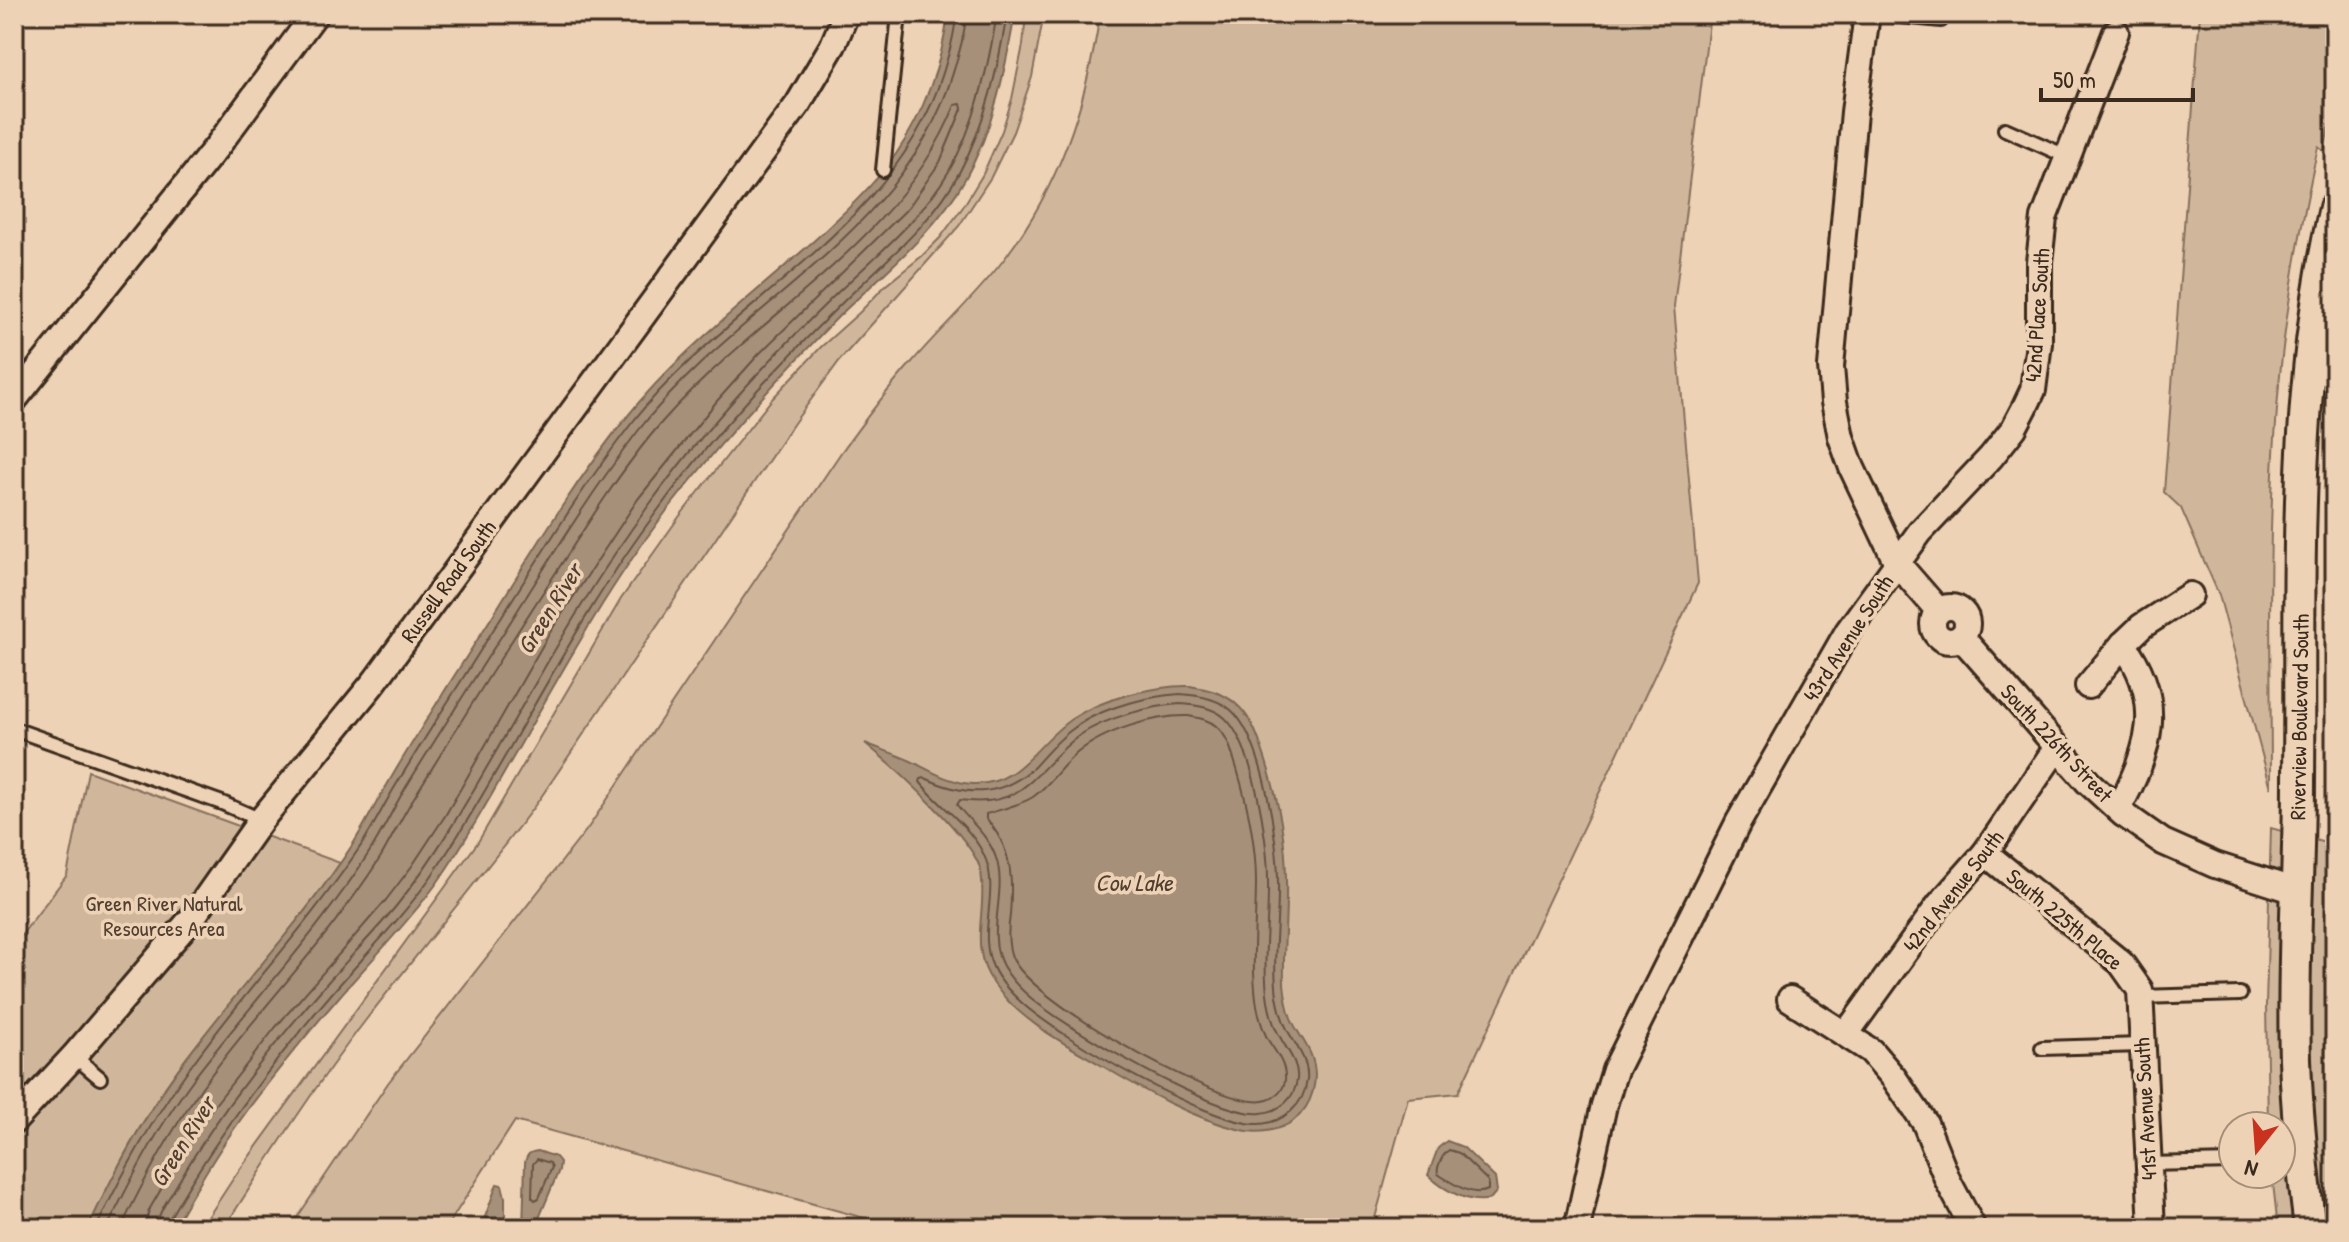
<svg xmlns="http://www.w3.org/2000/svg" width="2349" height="1242" font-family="'Patrick Hand',sans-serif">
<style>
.green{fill:#d0b79c;stroke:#86705d;stroke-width:2}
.water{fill:#a7907a;stroke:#7c6755;stroke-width:2}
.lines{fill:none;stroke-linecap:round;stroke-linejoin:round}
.shore{stroke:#665343;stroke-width:2}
.service-casing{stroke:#3b2a1e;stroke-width:18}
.minor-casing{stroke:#3b2a1e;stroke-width:30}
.tertiary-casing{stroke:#3b2a1e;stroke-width:36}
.service{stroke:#eed2b5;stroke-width:12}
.minor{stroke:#eed2b5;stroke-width:24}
.tertiary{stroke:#eed2b5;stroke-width:30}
.labels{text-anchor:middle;stroke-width:7;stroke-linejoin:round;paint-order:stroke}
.street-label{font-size:22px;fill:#3b2a1e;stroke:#eed2b5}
.park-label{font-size:22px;fill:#513f31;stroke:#eed2b5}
.water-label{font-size:24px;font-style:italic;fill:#513e30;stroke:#eed2b5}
</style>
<rect width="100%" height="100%" fill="#eed2b5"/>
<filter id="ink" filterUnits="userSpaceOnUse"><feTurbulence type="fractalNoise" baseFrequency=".0125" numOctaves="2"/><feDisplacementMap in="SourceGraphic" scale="16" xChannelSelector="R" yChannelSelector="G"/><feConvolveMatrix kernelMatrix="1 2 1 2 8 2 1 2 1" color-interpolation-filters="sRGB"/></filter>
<g filter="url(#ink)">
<g class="green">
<path d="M1026,14h18l-12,63 -19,55 -22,45 -32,49 -119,134 -46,63 -255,377c-56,75 -117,147 -174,221 -51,66 -96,137 -141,207h-23l32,-49 245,-337 143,-243 58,-82 93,-118 49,-52 39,-35 26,-27 36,-29 18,-18 23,-31 20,-33 19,-43 10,-32 11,-54z"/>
<path d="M1100,14h610l-36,292 24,277 -240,510 -50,5 -33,120 36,10h-511l-385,-107 -69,107h-61l-5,-2 -1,2h-89l98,-145 200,-255 252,-374c23,-32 46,-63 72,-92 29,-34 63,-65 90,-100 57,-74 84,-157 98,-248z"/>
<path d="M2200,14h135v85l-11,52 -6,-4c-20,90 -36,183 -42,276 -9,121 -5,243 -5,365l-52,-193 -38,-87 -17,-16z"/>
<polygon points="2335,406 2335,1228 2278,1228 2272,1174 2281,1174 2281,1126 2268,1126 2266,1005 2271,828 2329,844 2332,787 2328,534"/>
<path d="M88,771l252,92c-50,72 -109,136 -162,206 -36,49 -64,104 -90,159h-74v-283l53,-70z"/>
</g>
<g class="water">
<path d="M948,14h67c-10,56 -21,114 -50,165 -31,55 -81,93 -126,137 -62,63 -120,127 -174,197 -59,77 -106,164 -154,248 -24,42 -47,83 -74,122 -30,41 -65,76 -98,114 -37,43 -75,88 -107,135 -22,31 -40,63 -59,96h-85c25,-54 54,-108 89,-157 56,-78 124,-147 176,-227 12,-19 22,-40 34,-59 34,-59 72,-116 108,-173 41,-66 82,-133 131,-194 55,-69 127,-122 192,-181 28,-26 56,-52 78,-83 28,-41 46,-91 52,-140z"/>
<path d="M1190,686c17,3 32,6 45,17 18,15 24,37 31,58 12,38 20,79 20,119 1,34 -3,68 -2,103 1,12 3,24 7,35 5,13 15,24 20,37 9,23 2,51 -18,66 -14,10 -35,13 -52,9 -50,-12 -98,-40 -142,-66 -37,-22 -80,-44 -105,-80 -27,-37 -6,-72 -13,-112 -5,-32 -89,-107 -116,-129 15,6 31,11 46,18 20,10 39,22 63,23 47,1 64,-44 99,-66 29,-19 82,-33 117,-32z"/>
<path d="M1447,1141l16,6 32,31 2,13 -7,8c-20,6 -48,-10 -62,-24l10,-27z"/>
<path d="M538,1151l18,6 4,5 -1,8 -24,58h-12l2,-65c2,-9 4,-11 13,-12z"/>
<polygon points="497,1184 502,1185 505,1197 505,1228 481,1228"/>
</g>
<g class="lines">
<g class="shore">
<path d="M1180,694c18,1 37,4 51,16 32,28 47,130 47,172 1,38 -6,76 -1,114 2,12 5,24 11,35 8,15 21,30 19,49 -3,26 -24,43 -49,44 -48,1 -197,-86 -235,-120 -11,-10 -24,-23 -30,-37 -16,-34 6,-73 -7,-107 -12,-32 -45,-52 -66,-78l1,-3 4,-1c39,18 75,21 109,-11 13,-14 24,-28 40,-39 26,-20 74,-32 106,-34z"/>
<path d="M1180,704c16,1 33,3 45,14 29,27 43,123 43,162 1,40 -6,81 0,121 2,12 5,24 11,34 7,14 20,28 18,44 -2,20 -17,32 -36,34 -43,5 -195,-85 -230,-115 -11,-9 -21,-20 -28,-32 -18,-33 5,-74 -7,-108 -7,-22 -25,-35 -39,-53l3,-5c68,10 75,-33 120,-65 25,-17 70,-29 100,-31z"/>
<path d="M1188,716c10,2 20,3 28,10 13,11 16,28 21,43 11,37 19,75 19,113 0,31 -3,61 -2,91 1,23 3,44 13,65 6,11 18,24 18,38 1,7 -3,16 -10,20 -6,5 -15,6 -23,5 -48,-5 -222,-100 -240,-144 -5,-13 -4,-29 -2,-42 3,-37 2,-68 -24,-96v-5c16,-5 32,-8 47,-17 17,-12 28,-31 44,-44 26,-22 78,-38 111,-37z"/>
<path d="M1449,1150l10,3 29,28v9c-15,8 -36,-7 -50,-16 -2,-7 5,-20 11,-24z"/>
<polygon points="537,1159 550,1163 552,1167 539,1198 535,1200 532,1197 533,1164"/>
<path d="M96,1228c25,-52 53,-103 87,-151 55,-78 121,-147 175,-227 14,-20 25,-44 38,-65 34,-56 70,-111 104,-166 42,-66 83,-133 131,-195 96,-123 264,-195 312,-351 6,-20 12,-39 13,-59"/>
<path d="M107,1228c25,-52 53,-104 87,-150 58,-76 125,-146 176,-227 12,-19 22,-40 33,-59 33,-54 67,-107 101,-160 43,-68 85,-137 134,-201 98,-127 267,-196 315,-358 6,-20 12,-39 13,-59"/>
<path d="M121,1228c23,-49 50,-97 81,-141 57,-78 126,-147 178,-229 12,-20 22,-42 35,-62 49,-80 99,-160 151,-239 27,-42 54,-84 85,-122 93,-115 248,-188 304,-330l6,-1 1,5 -22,53 -32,46 -149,146 -42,47 -79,98 -89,135 -104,182 -33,50 -26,34 -111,128 -65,83 -28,42 -33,57 -5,18"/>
<path d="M156,1228c2,-17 15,-32 23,-47 41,-71 94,-136 148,-198 23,-26 48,-51 70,-78 42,-53 75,-112 109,-171 45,-78 89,-156 143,-229 54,-75 117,-143 183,-207 42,-41 87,-76 117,-127 27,-47 39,-104 48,-157"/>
<path d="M167,1228l1,-7c48,-84 102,-156 165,-229 33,-38 68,-73 97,-114 29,-41 53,-84 78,-127 47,-82 93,-166 150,-241 53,-73 114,-138 178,-201 44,-45 95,-82 124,-138 26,-49 38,-103 47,-157"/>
</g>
<g class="service-casing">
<g id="service">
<polyline points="1881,14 1941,20"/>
<polyline points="2005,129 2068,157"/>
<polyline points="883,170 899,14"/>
<polyline points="14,729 222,803 261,820"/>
<polyline points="2140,997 2240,994"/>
<polyline points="2042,1048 2142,1045"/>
<polyline points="74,1056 100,1078"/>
<polyline points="2148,1164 2233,1162"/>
</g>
</g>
<g class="minor-casing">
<g id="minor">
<polyline points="1867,14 1854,112 1831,367 1834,402 1841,437 1852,468 1897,563 1938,610"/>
<polyline points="14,400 219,144 315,14"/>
<circle cx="1950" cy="624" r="17"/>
<polyline points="1961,637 2088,782 2123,814 2163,842 2215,865 2296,891"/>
<polyline points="2088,686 2123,644 2142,626 2190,595"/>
<path d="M2118,809c32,-58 48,-107 5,-165"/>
<polyline points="1985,853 2121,963 2140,990 2152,1228"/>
<polyline points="1790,999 1871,1051 1894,1078 1925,1123 1948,1181 1973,1228"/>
<polyline points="1846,1034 1939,905 1985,853 2057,747"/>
<polyline points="14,1121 74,1056 192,918 261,820 375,681 798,104 833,45 846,14"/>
<polyline points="1577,1228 1604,1105 1615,1070 1738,823 1848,631 1920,532 1991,457 2014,428 2025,407 2033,390 2039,343 2039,262 2044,218 2116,32"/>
</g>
</g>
<g class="tertiary-casing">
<path id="tertiary" d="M2310,1228c-7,-56 -13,-112 -15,-169 -3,-93 4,-186 4,-278 2,-191 -8,-386 36,-573"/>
</g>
<use href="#service" class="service"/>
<use href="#minor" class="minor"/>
<use href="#tertiary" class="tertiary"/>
</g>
</g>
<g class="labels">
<g class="street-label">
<text transform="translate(2037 315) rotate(-86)" y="8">42nd Place South</text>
<text transform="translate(448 581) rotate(-54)" y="8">Russell Road South</text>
<text transform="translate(1848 638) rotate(-57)" y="8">43rd Avenue South</text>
<text transform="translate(2299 717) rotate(-89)" y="8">Riverview Boulevard South</text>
<text transform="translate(2057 743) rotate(47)" y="8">South 226th Street</text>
<text transform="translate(1953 891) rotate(-52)" y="8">42nd Avenue South</text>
<text transform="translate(2065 919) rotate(40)" y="8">South 225th Place</text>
<text transform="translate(2145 1109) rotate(-93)" y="8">41st Avenue South</text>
</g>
<g class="park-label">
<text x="164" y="911">Green River Natural<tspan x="164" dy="25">Resources Area</tspan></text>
</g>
<g class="water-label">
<text transform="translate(550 609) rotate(-58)" y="8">Green River</text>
<text x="1134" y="891">Cow Lake</text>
<text transform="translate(183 1142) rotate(-58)" y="8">Green River</text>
</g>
</g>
<rect width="2349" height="1242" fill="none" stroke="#eed2b5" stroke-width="48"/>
<rect x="24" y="24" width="2301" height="1194" fill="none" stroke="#3b2a1e" stroke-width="3" filter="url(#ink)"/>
<g transform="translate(2257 1150) rotate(197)"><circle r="38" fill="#eed2b5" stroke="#a68f79" stroke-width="2"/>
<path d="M0-6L14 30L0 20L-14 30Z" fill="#c8321e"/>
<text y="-12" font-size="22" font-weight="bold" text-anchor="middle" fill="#3b2a1e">N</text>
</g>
<path d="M2041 88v12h152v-12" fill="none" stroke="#3b2a1e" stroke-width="4"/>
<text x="2053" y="88" font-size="24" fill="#3b2a1e" stroke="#eed2b5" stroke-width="6" paint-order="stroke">50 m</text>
</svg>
